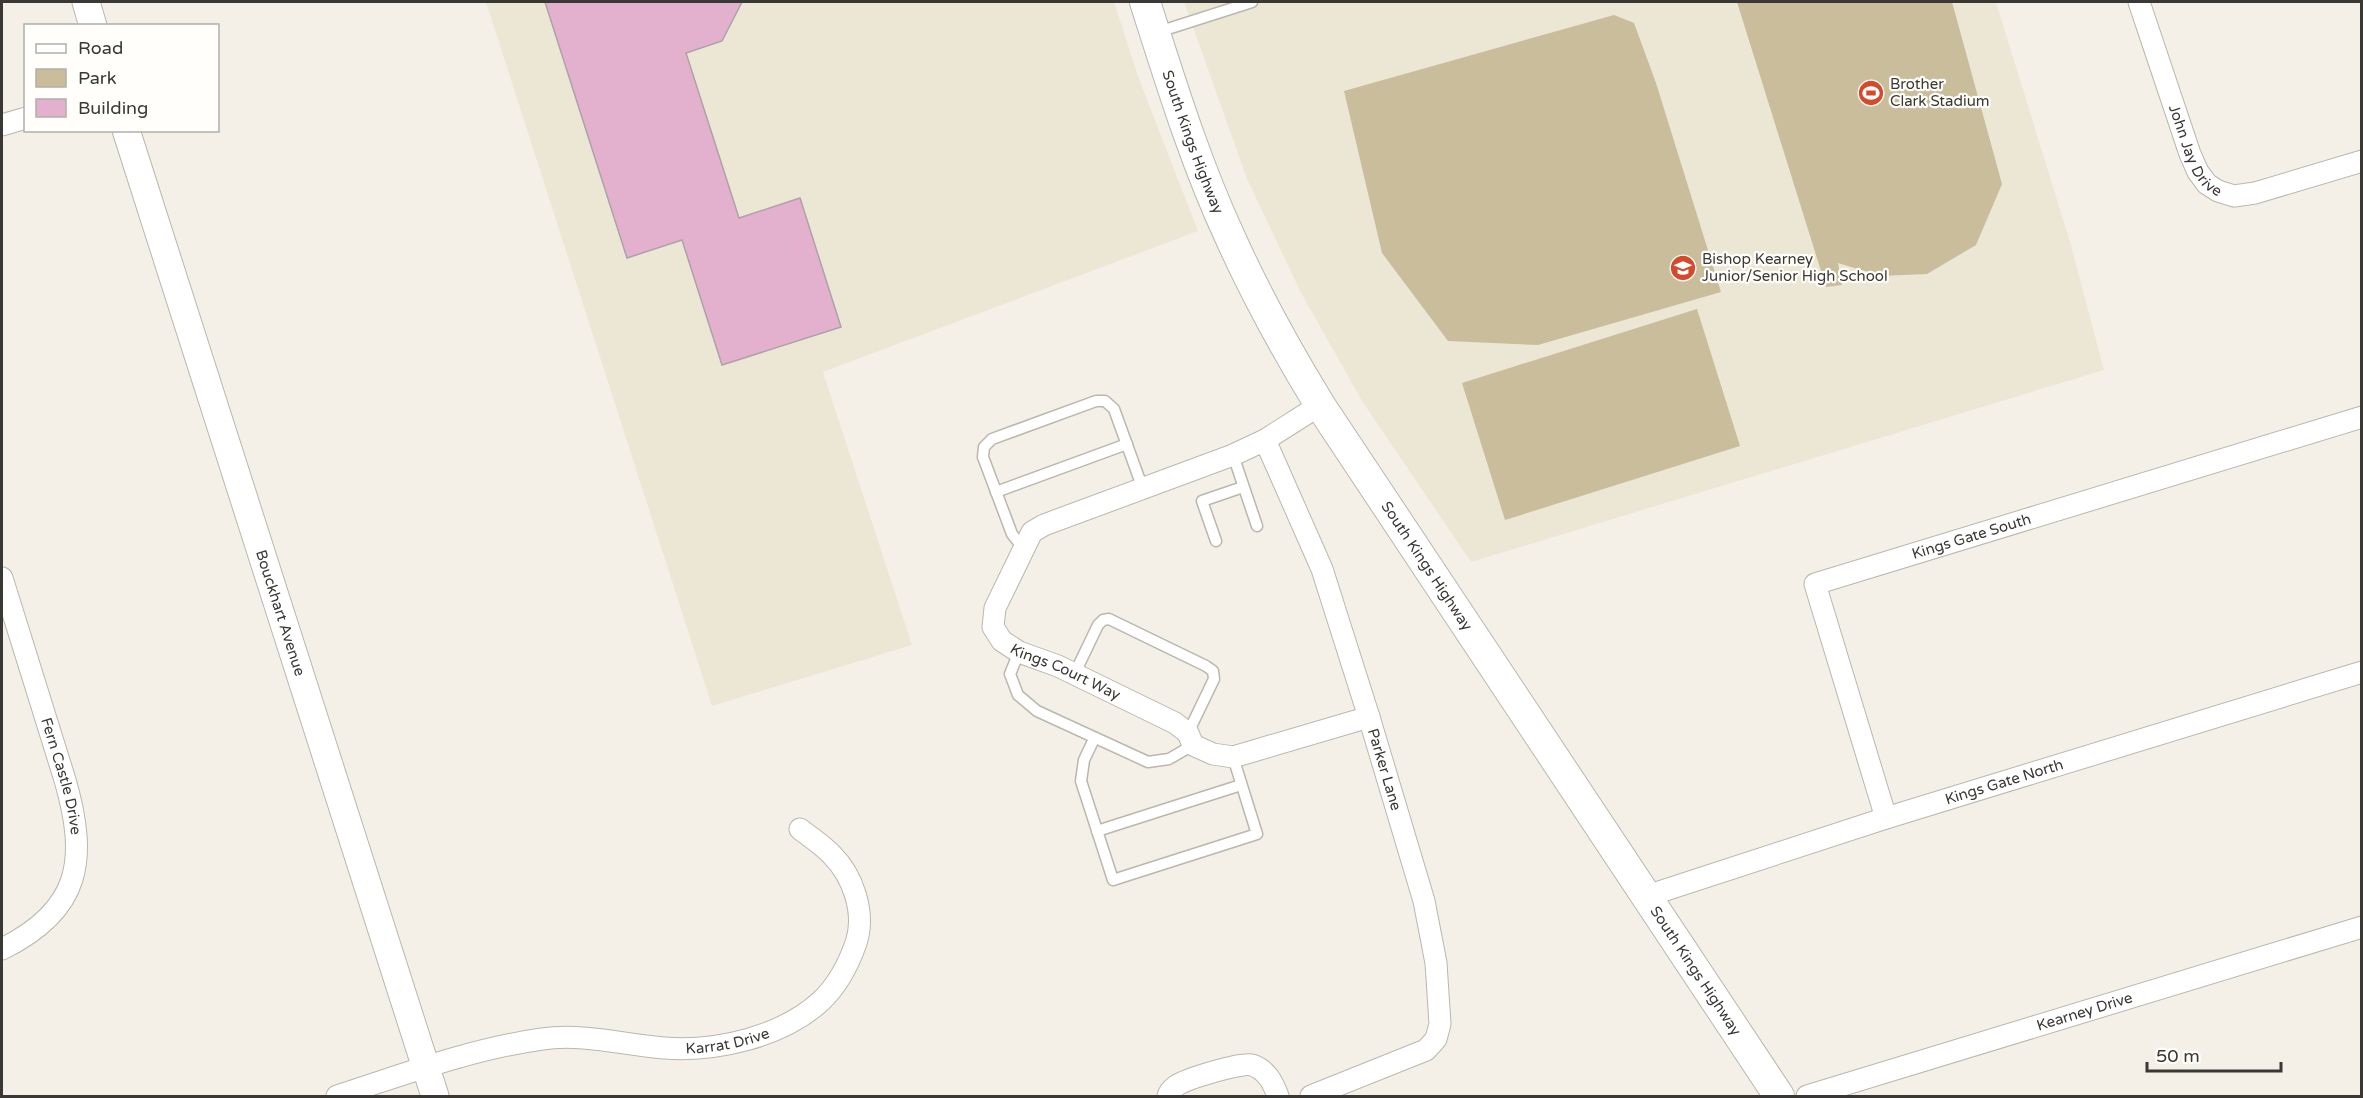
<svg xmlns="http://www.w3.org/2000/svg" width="2363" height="1098" font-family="'Varela Round',sans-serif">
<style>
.built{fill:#ece7d5}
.green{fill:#c9bd9c}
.building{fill:#e3b1ce;stroke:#aca2a7;stroke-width:1.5}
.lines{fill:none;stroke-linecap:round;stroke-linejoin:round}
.service-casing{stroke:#bab7ad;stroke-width:13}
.minor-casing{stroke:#bab7ad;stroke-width:23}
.tertiary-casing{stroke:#bab7ad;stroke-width:29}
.secondary-casing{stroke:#bab7ad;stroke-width:32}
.service{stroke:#fff;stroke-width:10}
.minor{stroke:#fff;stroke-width:21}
.tertiary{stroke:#fff;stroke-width:27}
.secondary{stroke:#fff;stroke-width:30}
.labels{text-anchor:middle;stroke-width:4.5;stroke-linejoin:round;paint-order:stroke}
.poi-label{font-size:15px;fill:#3a3835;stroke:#fffefa;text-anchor:start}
.street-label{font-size:15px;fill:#3a3835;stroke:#fffefa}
</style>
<rect width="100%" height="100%" fill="#f4f0e7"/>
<g class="built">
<polygon points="486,2 1114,2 1138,76 1198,231 823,372 912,645 712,706"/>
<polygon points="1184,2 1996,2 2071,245 2104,370 1471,562 1362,401 1300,291 1247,179"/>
</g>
<g class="green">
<polygon points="1737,2 1952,2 2002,184 1976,245 1927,274 1881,276 1838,263 1842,285 1826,287"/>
<polygon points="1614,15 1634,23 1656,83 1721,292 1538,345 1448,341 1382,253 1344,91"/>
<polygon points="1697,309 1740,446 1505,520 1462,383"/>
</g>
<polygon class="building" points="545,2 742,2 722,41 686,53 739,218 800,198 841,327 722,365 682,240 627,258"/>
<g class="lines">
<g class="service-casing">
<g id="service">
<polyline points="1155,33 1252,2"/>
<polyline points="1233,455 1257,526"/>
<polyline points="996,492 1127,444"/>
<polyline points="1216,541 1202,501 1243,487"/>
<polyline points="1023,548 1012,534 983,457 984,447 992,439 1096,401 1105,401 1114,409 1143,489"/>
<polyline points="1019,652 1010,674 1018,695 1037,711 1148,762 1169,759 1193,745"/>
<polyline points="1074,675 1098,625 1103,620 1109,619 1206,666 1213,671 1214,679 1188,733"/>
<polyline points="1094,739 1084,760 1081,781 1113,880 1257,834 1233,757"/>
<polyline points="1097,831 1241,785"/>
</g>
</g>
<g class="minor-casing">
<g id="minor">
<path id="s1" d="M2139,2l51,152 8,18 9,12 11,7 16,5 21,-3 107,-32"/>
<polyline points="2,125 26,118"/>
<path id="s2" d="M1320,405l-55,35 -32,15 -189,70 -12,7 -37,76 -2,19 9,14 17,11 39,14 117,57 13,10 5,12 20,9 20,3 136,-40"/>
<path id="s3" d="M1265,440l57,129 47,148 55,184 12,62 4,61 -4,15 -10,11 -115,46"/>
<path id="s4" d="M2,578l63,202c23,80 16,130 -63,169"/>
<path id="s5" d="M1886,818l-71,-234 547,-167"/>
<path id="s6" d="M1647,896l239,-78 476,-146"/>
<path id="s7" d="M337,1096c68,-22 134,-47 205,-57 40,-6 83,6 122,9 52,4 118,-11 157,-47 17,-16 28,-38 35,-58 10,-30 -3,-67 -24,-88 -9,-10 -22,-18 -32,-26"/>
<path d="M1168,1096c1,-4 4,-7 8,-10 9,-7 66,-24 76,-21 15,5 21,18 26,31"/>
<path id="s8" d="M1807,1096l555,-169"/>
</g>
</g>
<g class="tertiary-casing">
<g id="tertiary">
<polyline points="86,2 93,26"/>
<path id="s9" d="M126,130l309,966"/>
</g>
</g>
<g class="secondary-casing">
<g id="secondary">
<path id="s10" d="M1145,2c25,78 50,160 85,235 26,58 57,114 90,168l459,691"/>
</g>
</g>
<use href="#service" class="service"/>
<use href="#minor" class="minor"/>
<use href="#tertiary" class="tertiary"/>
<use href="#secondary" class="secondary"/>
</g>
<defs>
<g id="stadium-disc" transform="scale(1.35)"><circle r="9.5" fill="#d54a2c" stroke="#fffefa"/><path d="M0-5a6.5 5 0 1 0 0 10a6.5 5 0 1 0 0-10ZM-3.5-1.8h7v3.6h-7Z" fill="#fff"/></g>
<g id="school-disc" transform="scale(1.35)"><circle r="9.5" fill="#d54a2c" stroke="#fffefa"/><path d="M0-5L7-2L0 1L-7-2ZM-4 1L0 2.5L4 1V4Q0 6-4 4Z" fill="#fff"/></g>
</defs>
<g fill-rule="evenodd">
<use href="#stadium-disc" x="1871" y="93"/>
<use href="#school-disc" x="1683" y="268"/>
</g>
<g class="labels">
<g class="poi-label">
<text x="1890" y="89">Brother<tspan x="1890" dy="17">Clark Stadium</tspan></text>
<text x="1702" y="264">Bishop Kearney<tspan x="1702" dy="17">Junior/Senior High School</tspan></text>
</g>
<g class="street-label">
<text dy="5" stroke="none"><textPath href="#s10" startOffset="148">South Kings Highway</textPath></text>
<text dy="5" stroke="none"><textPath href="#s1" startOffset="160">John Jay Drive</textPath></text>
<text dy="5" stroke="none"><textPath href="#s5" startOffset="408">Kings Gate South</textPath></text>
<text dy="5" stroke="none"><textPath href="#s10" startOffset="634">South Kings Highway</textPath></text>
<text dy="5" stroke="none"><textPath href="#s9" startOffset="507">Bouckhart Avenue</textPath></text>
<text dy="5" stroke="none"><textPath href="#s2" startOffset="507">Kings Court Way</textPath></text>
<text dy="5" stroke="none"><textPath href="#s3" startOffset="351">Parker Lane</textPath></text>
<text dy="5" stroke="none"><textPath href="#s4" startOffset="207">Fern Castle Drive</textPath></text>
<text dy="5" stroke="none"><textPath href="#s6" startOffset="375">Kings Gate North</textPath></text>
<text dy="5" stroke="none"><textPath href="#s10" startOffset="1120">South Kings Highway</textPath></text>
<text dy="5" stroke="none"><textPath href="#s8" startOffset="290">Kearney Drive</textPath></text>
<text dy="5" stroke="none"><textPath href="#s7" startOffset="400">Karrat Drive</textPath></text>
</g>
</g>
<rect width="2363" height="1098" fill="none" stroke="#3a3835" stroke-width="6"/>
<rect x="24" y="24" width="195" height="108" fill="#fffefa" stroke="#b0afab" stroke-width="1.5"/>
<rect x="36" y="44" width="30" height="9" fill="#ffffff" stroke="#b0afab" stroke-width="1.5"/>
<text x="78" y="54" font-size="18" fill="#3a3835">Road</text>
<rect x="36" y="69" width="30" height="18" fill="#c9bd9c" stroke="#b0afab" stroke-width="1.5"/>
<text x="78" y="84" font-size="18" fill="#3a3835">Park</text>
<rect x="36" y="99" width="30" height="18" fill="#e3b1ce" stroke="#b0afab" stroke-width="1.5"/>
<text x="78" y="114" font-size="18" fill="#3a3835">Building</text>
<path d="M2147 1062v9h134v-9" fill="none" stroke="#3a3835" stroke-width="3"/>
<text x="2156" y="1062" font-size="18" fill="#3a3835" stroke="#fffefa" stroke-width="4.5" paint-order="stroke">50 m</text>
</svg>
